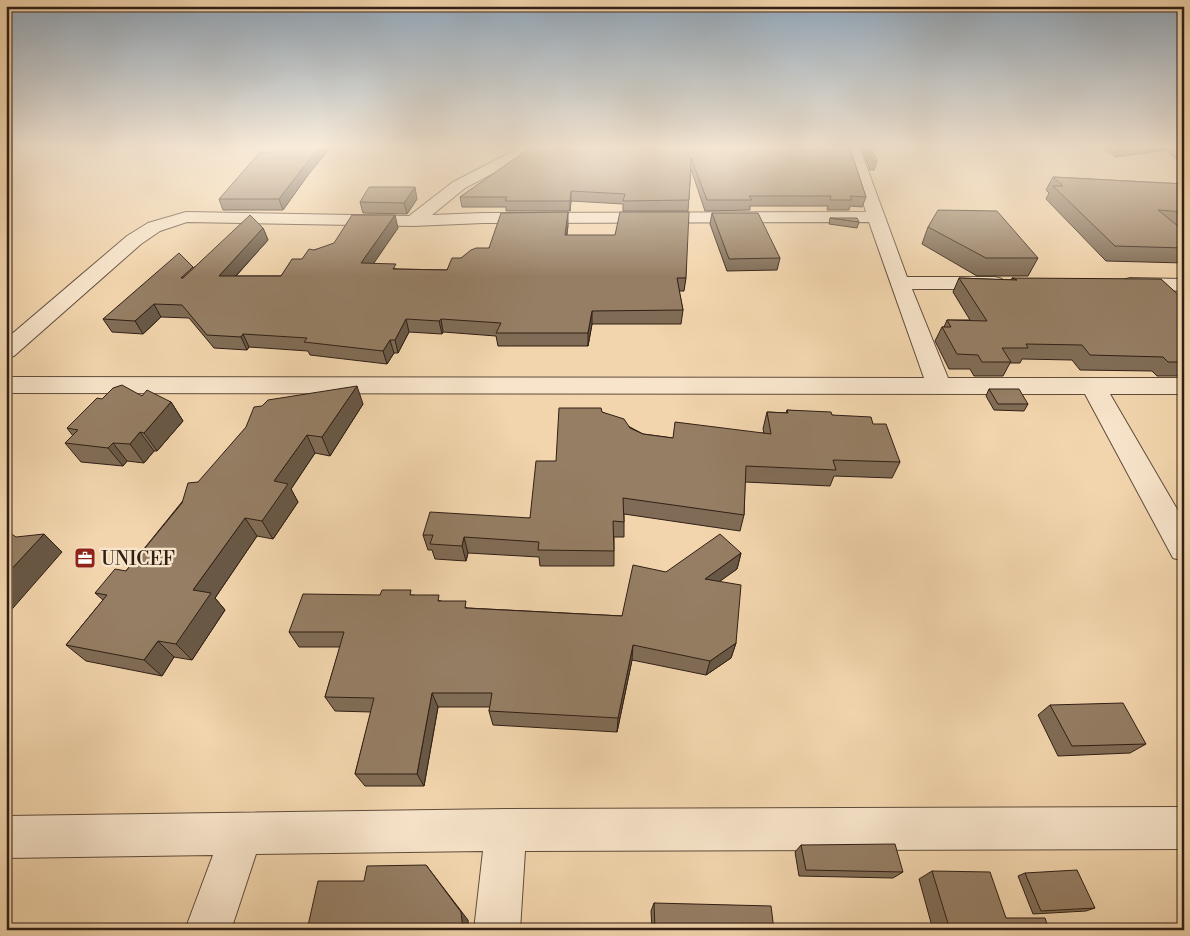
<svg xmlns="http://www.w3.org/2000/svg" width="1190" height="936" font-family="'Libre Bodoni',serif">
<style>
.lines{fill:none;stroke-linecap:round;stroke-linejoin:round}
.street-casing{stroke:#604c3b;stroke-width:2}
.primary-casing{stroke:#301f15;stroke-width:2}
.street{fill:#f7e4ca;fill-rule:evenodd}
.primary{fill:#f2d5ad;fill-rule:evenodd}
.wall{fill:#806c56;stroke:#301f15}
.shaded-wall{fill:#685846;stroke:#301f15}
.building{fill:#957e64;stroke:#301f15}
.labels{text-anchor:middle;stroke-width:4.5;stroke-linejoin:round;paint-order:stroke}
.poi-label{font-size:19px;fill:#301f15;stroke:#f7e4ca;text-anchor:start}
</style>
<rect width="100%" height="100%" fill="#f2d5ad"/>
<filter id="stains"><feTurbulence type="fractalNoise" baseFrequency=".004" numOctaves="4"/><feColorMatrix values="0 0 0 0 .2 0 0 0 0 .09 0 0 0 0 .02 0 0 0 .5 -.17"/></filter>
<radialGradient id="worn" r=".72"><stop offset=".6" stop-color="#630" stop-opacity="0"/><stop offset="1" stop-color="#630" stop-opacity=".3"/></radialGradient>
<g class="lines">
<g class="street-casing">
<g id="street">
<polygon points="523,146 541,146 539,149 465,188 432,215 483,213 866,212 845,146 859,146 907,277 995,277 1002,279 1005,283 1002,287 995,289 912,289 948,378 1184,378 1184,394 1110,394 1184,521 1184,561 1173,558 1085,394 6,393 6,377 924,378 869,222 483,223 413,226 187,222 160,231 141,244 14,356 6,358 6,339 127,236 148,223 186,212 409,216 453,182"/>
<polygon points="1130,278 1184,279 1184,291 1123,288 1120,284 1123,280"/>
<polygon points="1184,807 1184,849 525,851 520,930 474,930 483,851 256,854 231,930 185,930 213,855 6,858 6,816 506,809"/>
</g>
</g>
<g class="primary-casing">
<polygon id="primary" points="6,146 22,146 20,149 6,153"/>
</g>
<use href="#street" class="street"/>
<use href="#primary" class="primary"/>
</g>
<g class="wall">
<polygon points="533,146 849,146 866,197 862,207 850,206 849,210 827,210 828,206 750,206 750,210 705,211 691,169 688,211 623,211 623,204 571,201 570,211 506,211 506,207 462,207 460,197"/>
<polygon points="861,146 869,146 877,161 874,170 870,170"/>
<polygon points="1101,146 1184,146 1184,166 1166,150 1115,157"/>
<polygon points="308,175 283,210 223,210 219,199"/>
<polygon points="1053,177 1184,184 1184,226 1177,226 1184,231 1184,263 1106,261 1046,199 1049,193 1046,190"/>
<polygon points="417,199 407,214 363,213 360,202"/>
<polygon points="712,213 780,258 777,270 727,271 710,224"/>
<polygon points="830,218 859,222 857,228 829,224"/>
<polygon points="568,225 567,235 686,278 684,291 679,291 683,310 681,324 592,324 588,346 498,346 496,336 443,332 442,334 409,332 398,353 394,353 387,364 310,355 308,351 249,347 247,350 214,348 189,318 161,317 143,334 112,332 103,319 193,267 193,268 263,228 268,240 236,276 281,276 314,250 398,228 373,263 397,269 447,270 461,258 489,248"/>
<polygon points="928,227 1038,258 1028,276 977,276 922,244"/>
<polygon points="959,278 1011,280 1012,278 1184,300 1184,376 1157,376 1152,371 1080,370 1072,360 1022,359 1020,363 1010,363 1003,376 974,376 970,369 949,369 935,341 942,327 944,327 947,320 970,320 953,292"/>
<polygon points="989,389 1028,404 1024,411 994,410 986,396"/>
<polygon points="142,396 171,402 183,421 157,451 154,451 144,463 127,461 123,466 81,462 65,443 73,436 67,428 102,399"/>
<polygon points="363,404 330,456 315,453 291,489 298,502 273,539 257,536 215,598 225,610 192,660 174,657 162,676 86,661 66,645 103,600 95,593 126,571 198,482"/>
<polygon points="787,410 832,415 873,424 900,462 892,478 834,476 830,486 745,482 744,515 740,531 624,514 624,537 614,537 614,566 540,566 539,557 468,553 466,561 435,559 432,550 428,550 423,535 530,518 556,461 602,412 643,434 673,438 764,433 763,429 767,412 786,413"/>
<polygon points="741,553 737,569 719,581 736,643 731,658 706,675 632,660 617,732 493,725 489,711 490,707 438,707 424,786 365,786 355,774 371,712 335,711 325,697 340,647 299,647 289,632 380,595 413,595 441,601 468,608 622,616 666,572"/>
<polygon points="1050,705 1146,744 1130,753 1058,756 1038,715"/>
<polygon points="801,845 903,872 893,878 799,876 795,852"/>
<polygon points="1184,870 1184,885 1178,872"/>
<polygon points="932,871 1006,918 1049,930 933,930 919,879"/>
<polygon points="1025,873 1095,908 1086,911 1033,914 1018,876"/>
<polygon points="654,903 774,930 652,930 651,911"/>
</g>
<g class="shaded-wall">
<polygon points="321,146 332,146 308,175 283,210 279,199 305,165"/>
<polygon points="1120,146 1168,146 1166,150 1115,157"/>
<polygon points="415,187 417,199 407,214 404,203"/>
<polygon points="571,191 571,201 570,211 570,201"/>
<polygon points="568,212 568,225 565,247 565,235"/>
<polygon points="395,215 398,228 365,276 361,263"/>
<polygon points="263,228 268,240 225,288 219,276"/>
<polygon points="154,304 161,317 143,334 135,321"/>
<polygon points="592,311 592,324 588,346 588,333"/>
<polygon points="406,319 409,332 398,353 395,340"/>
<polygon points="441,319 443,332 442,334 439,321"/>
<polygon points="243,334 249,347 247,350 241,337"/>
<polygon points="390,340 394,353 387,364 383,351"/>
<polygon points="357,386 363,404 330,456 322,437"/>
<polygon points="171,402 183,421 157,451 144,433"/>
<polygon points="140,432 154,451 144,463 130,444"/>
<polygon points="307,435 315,453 291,489 298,502 273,539 262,521 274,481"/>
<polygon points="113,443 127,461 123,466 108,448"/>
<polygon points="245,518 257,536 215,598 225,610 192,660 176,644 193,590"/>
<polygon points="44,534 62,552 6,616 6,575"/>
<polygon points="464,537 468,553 466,561 462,546"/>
<polygon points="741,553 737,569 701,595 705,579"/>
<polygon points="158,641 174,657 162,676 144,660"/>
<polygon points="736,643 731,658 706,675 710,661"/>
<polygon points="633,645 632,660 617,732 618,718"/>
<polygon points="432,693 438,707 424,786 417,774"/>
<polygon points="426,865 468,920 469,930 463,930"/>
</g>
<g class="building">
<polygon points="278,146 321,146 305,165 279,199 219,199 260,152 272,152"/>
<polygon points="533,146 849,146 866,197 850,196 852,200 830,200 831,196 749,196 752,200 707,200 691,158 689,200 623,201 625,194 571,191 570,201 505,201 507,197 460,197"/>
<polygon points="867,146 869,146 877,161 873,161"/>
<polygon points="1053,177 1184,184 1184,212 1158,210 1184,231 1184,235 1183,235 1184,236 1184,248 1115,246 1053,186 1063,186"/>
<polygon points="369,187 415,187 404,203 360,202"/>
<polygon points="938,210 997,211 1038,258 986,258 928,227"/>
<polygon points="568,212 565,235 615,235 620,212 689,212 686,278 677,278 683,310 592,311 588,333 496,333 501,323 441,319 439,321 406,319 395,340 390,340 383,351 304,342 307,338 243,334 241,337 207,335 182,305 154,304 135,321 103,319 179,253 193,267 181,278 183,278 250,215 263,228 219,276 281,276 292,259 302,259 309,249 314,250 334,243 352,215 395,215 361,263 396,264 393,269 447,270 452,258 461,258 471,250 476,248 489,248 501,213"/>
<polygon points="712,213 758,213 780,258 729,259"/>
<polygon points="830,218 857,218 859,222"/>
<polygon points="959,278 1017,280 1012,278 1161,279 1184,300 1184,362 1168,362 1163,357 1090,355 1082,345 1026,344 1028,348 1002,348 1011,362 982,362 978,355 957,354 942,327 951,327 947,320 987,321"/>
<polygon points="122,385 142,396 147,390 171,402 144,433 140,432 130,444 113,443 108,448 65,443 78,430 67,428 97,398 102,399 113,388"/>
<polygon points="357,386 322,437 307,435 274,481 288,484 262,521 245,518 193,590 211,593 176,644 158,641 144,660 66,645 107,595 95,593 115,569 126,571 182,503 188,483 198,482 246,427 254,407 262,406 268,400"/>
<polygon points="989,389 1019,389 1028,404 998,404"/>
<polygon points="559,408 601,408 602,412 624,419 630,428 643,434 673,438 675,422 771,434 767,412 788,413 787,410 831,412 832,415 871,417 873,424 886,424 900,462 833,460 836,470 746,466 744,515 623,498 624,522 613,521 614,551 538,550 539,542 464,537 462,546 430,544 433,535 423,535 430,512 530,518 536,461 556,461"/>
<polygon points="6,530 16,537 44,534 6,575"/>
<polygon points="720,534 741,553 705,579 741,585 736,643 710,661 633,645 618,718 489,711 492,693 432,693 417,774 355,774 374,698 325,697 344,632 289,632 303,594 380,595 382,590 411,590 410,595 439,595 438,601 466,601 465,608 622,616 633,565 666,572"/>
<polygon points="1123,703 1146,744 1072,746 1050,705"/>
<polygon points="895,844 903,872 806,870 801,845"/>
<polygon points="426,865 461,912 463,930 307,930 318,881 364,881 367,866"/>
<polygon points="1077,870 1095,908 1041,911 1025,873"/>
<polygon points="932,871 990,872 1006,918 1045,918 1049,930 950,930"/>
<polygon points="654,903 771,906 774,930 655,930"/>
</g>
<linearGradient id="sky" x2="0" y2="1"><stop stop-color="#91a8bc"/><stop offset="0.53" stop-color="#f9ecda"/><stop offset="1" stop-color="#f9ecda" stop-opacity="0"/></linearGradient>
<rect width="1190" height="277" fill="url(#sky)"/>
<defs>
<g id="office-square" transform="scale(1.125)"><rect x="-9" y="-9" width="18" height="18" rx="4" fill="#8f2418" stroke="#f7e4ca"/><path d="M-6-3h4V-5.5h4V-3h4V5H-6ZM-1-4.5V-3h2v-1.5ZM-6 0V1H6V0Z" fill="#fff"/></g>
</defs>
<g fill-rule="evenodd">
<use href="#office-square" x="85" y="558"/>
</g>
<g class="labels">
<g class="poi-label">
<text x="101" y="565">UNICEF</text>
</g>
</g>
<rect width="1190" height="936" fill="none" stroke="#f2d5ad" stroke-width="25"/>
<rect x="8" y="8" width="1175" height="921" fill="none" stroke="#301f15" stroke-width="2.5"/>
<rect x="12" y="12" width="1165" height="911" fill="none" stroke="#301f15"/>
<rect width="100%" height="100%" filter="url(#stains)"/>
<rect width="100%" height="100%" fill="url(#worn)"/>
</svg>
